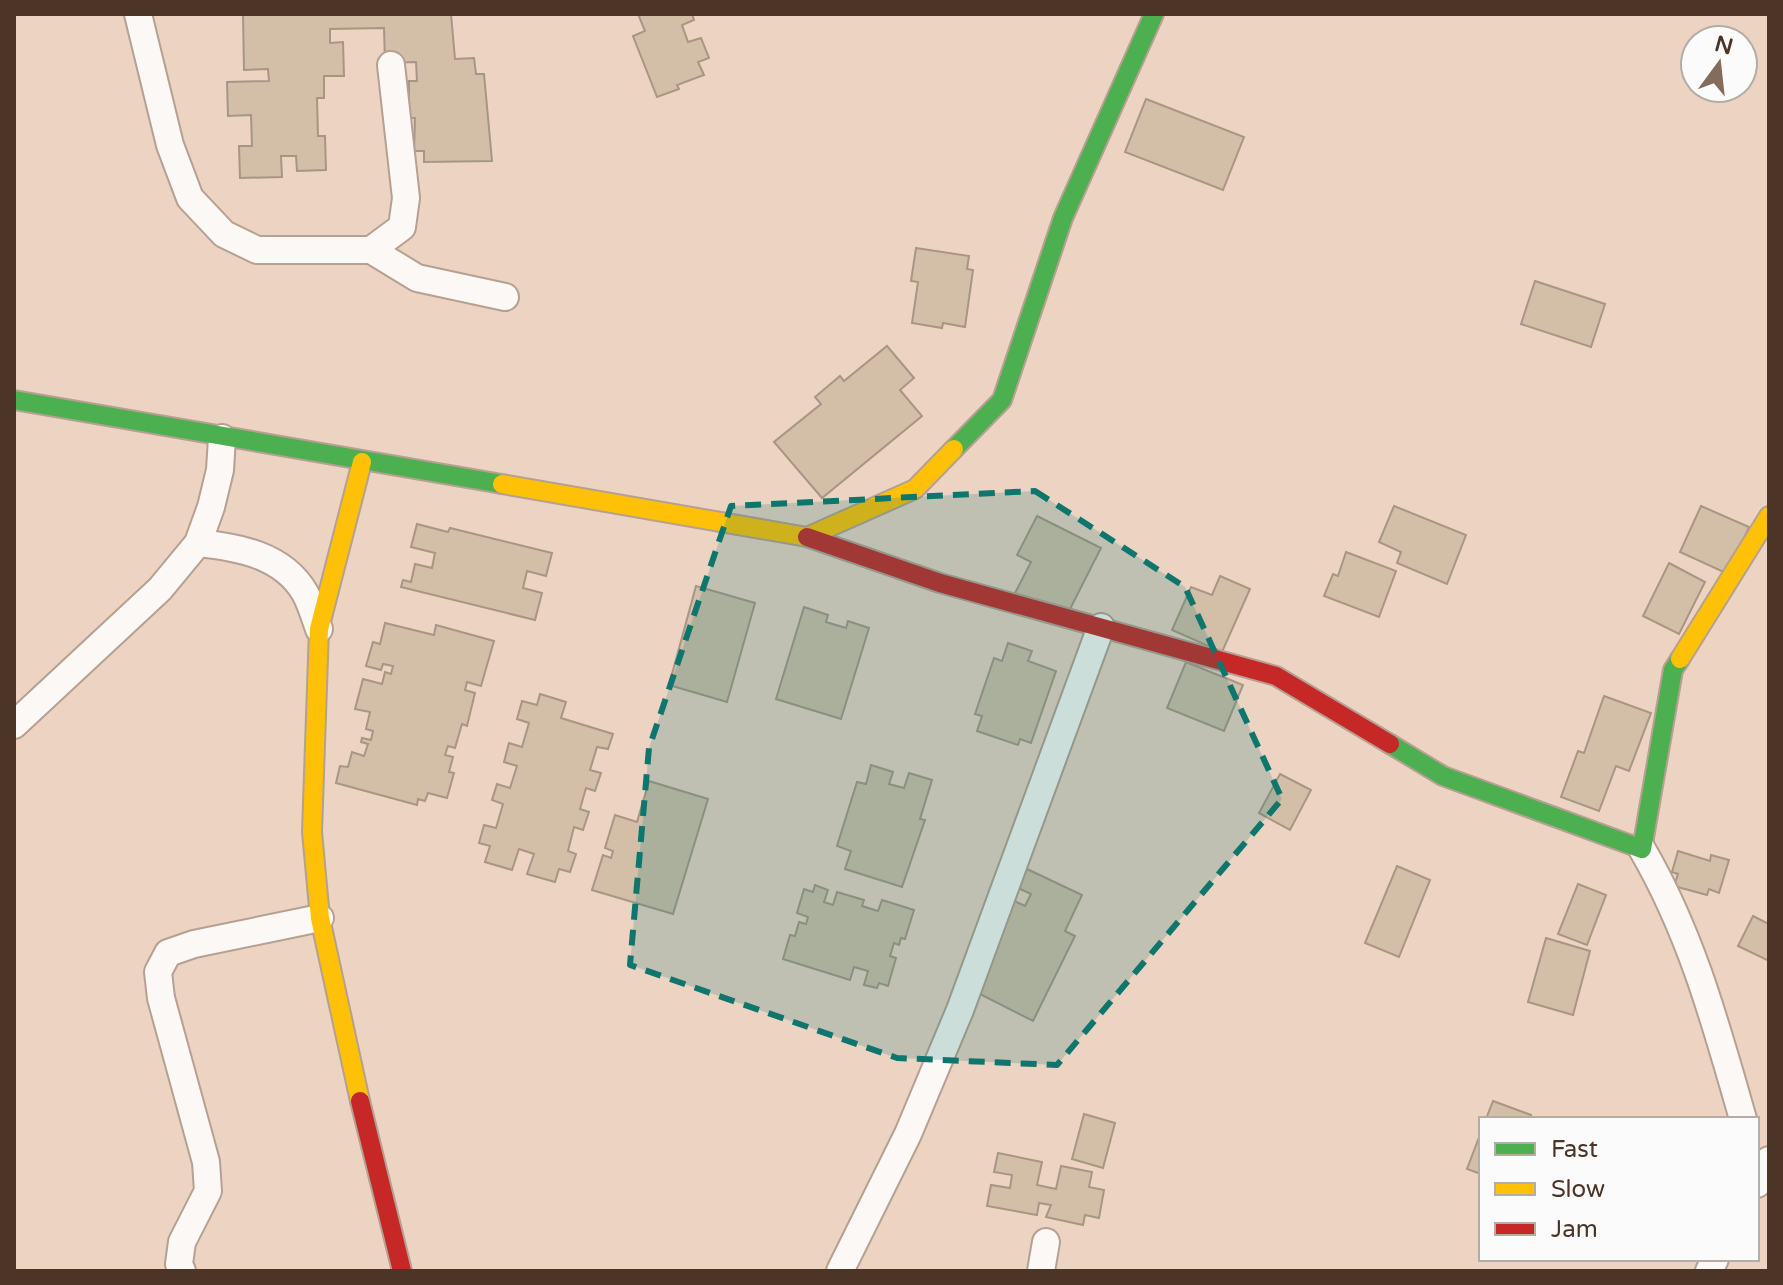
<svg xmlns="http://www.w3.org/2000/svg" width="1783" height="1285" font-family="'Varela Round',sans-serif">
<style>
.building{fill:#d3bea8;stroke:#a89685;stroke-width:2}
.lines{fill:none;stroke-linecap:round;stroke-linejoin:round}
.street-casing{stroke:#b5a091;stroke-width:30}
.fast-casing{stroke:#b5a091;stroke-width:22}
.slow-casing{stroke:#b5a091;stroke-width:22}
.jam-casing{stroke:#b5a091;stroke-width:22}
.street{stroke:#fcf8f6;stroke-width:26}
.fast{stroke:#4caf50;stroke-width:18}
.slow{stroke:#ffc107;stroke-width:18}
.jam{stroke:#c62828;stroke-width:18}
.marked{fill:#0f766e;fill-opacity:0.2;stroke:#0f766e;stroke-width:6;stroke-dasharray:16 10;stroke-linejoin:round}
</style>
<rect width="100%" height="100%" fill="#ecd3c2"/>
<g class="building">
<polygon points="243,14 451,14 455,59 474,58 476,74 484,74 492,161 424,162 424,151 414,151 415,118 409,118 409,81 417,81 416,62 385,63 384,28 330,29 330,43 343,42 344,76 324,76 324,98 317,98 318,136 325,136 326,170 297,171 296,156 281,156 282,177 240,178 239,146 252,146 251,115 228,116 227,82 269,81 268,69 244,70"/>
<polygon points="638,14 692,14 694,20 682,25 688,42 701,38 709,58 698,62 704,75 677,85 679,89 657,97 633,36 645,31"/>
<polygon points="1146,99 1244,137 1223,190 1125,152"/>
<polygon points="916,248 969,256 967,269 973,270 965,327 943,323 942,328 912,323 918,282 911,281"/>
<polygon points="1535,281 1605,304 1591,347 1521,324"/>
<polygon points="887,346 914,378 900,390 922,416 822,498 774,442 821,404 815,397 840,376 844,381"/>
<polygon points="1394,506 1466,535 1447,584 1397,563 1401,552 1379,542"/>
<polygon points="1701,506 1749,527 1728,574 1680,552"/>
<polygon points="1037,516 1101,548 1066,617 1015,593 1031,562 1017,555"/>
<polygon points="417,524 448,532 450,528 552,553 546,576 527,571 523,588 542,593 535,620 401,587 403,580 411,582 415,564 432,568 435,553 411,547"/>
<polygon points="1346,552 1396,571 1379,617 1324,596 1333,574 1338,576"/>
<polygon points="1669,563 1705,582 1679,634 1643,616"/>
<polygon points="1220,576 1250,589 1222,652 1172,630 1191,587 1212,595"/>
<polygon points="696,586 755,603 727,702 669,685"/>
<polygon points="804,607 828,615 826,622 846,628 848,621 869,628 841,719 776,699"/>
<polygon points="385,623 434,635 436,625 494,641 481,686 467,682 465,690 475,693 467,726 462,724 455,748 448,746 445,755 453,757 449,772 454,773 447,798 428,793 425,801 418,799 417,805 336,783 340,766 348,767 352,752 364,756 368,744 361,742 362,738 371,740 373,731 366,729 370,712 355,709 363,679 382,684 385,672 391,674 393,666 383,664 381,670 366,666 373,642 380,644"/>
<polygon points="1008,643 1032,651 1028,661 1056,671 1031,743 1020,739 1018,745 977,731 982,716 975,714 994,658 1002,661"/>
<polygon points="1186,662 1243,685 1224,731 1167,708"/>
<polygon points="540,694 566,702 561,718 613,734 608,749 597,747 590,770 601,773 595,791 586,788 580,809 589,812 583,830 574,827 568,851 576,854 570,872 559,869 555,882 527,874 534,854 519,849 512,870 485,862 490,846 479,843 484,825 496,828 503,804 492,800 497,784 510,788 517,766 504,762 509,743 522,747 529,723 517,719 522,701 537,705"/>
<polygon points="1604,696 1651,713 1629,771 1616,766 1599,811 1561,797 1578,751 1584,753"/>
<polygon points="871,765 893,772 889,784 904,788 909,773 932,780 920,819 925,820 902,887 845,869 851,851 837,846 857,782 866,784"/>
<polygon points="1280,774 1311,790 1290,830 1259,813"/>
<polygon points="649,781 708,799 673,914 592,890 603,855 611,858 613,851 605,848 615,815 637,822"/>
<polygon points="1678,851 1710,861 1711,855 1729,860 1719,893 1709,889 1707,895 1674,886 1678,874 1672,872"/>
<polygon points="1397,866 1430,880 1399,957 1365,943"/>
<polygon points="1027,869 1082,895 1065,931 1075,936 1033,1021 974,991 1010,899 1025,906 1031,894 1018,888"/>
<polygon points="1578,884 1606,895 1587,945 1558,934"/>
<polygon points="815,885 828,890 824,902 833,905 837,892 864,900 862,906 878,911 882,900 914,910 905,939 901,938 899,945 894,943 890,956 896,958 888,986 879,983 877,988 864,985 868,971 854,967 850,980 783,959 790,935 795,936 799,922 806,924 808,917 797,913 804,889 813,892"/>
<polygon points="1753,916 1769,924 1769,961 1738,946"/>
<polygon points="1546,938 1590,951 1573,1015 1528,1002"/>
<polygon points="1493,1101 1531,1115 1530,1119 1486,1119"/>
<polygon points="1084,1114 1115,1123 1103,1168 1072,1159"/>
<polygon points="1481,1132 1481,1174 1467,1169"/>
<polygon points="998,1153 1042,1162 1037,1185 1056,1189 1061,1166 1092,1172 1089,1187 1104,1190 1099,1218 1085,1215 1083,1225 1046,1217 1051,1205 1039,1203 1037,1215 987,1206 991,1185 1010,1188 1012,1175 994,1172"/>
</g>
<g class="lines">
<g class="street-casing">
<g id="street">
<polyline points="138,14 170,145 190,198 224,234 257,250 371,250 417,278 505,297"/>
<polyline points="371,250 402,227 406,198 391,65"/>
<path d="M198,543c40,4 85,12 107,50 6,11 10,25 14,36"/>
<polyline points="14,725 160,589 198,543 211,507 220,470 222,438"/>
<path d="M1642,849c50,86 74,176 101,270"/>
<polyline points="1757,1184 1769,1160"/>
<polyline points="182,1271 179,1264 182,1242 208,1191 206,1162 161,998 158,972 168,953 194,944 320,918"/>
<polyline points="840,1271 908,1134 960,1010 1101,627"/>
<polyline points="1041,1271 1046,1242"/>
<polyline points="1709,1271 1715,1259"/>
</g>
</g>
<g class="fast-casing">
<g id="fast">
<polyline points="14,400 502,484"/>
<polyline points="954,449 1002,400 1063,218 1154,14"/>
<polyline points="1390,744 1443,776 1642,849 1673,670 1680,659"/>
</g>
</g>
<g class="slow-casing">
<g id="slow">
<polyline points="502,484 807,537 915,489 954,449"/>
<polyline points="1680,659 1769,516"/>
<polyline points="360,1101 320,918 312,832 319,629 362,462"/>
</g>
</g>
<g class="jam-casing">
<g id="jam">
<polyline points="807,537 940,583 1276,676 1390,744"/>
<polyline points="360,1101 402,1271"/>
</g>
</g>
<use href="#street" class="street"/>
<use href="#fast" class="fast"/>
<use href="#slow" class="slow"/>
<use href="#jam" class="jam"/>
</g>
<path class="marked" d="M1035,491l150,96 97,212 -225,266 -160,-7 -267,-93 19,-217 82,-242z"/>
<rect width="1783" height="1285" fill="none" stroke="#4c3526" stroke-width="32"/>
<rect x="1479" y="1117" width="280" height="144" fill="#fbfbfb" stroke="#b5aca6" stroke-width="2"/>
<rect x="1495" y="1143" width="40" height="12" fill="#4caf50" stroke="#b5aca6" stroke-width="2"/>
<text x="1551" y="1157" font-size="24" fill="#4c3526">Fast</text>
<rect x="1495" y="1183" width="40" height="12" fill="#ffc107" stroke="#b5aca6" stroke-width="2"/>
<text x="1551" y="1197" font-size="24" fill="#4c3526">Slow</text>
<rect x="1495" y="1223" width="40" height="12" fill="#c62828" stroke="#b5aca6" stroke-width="2"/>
<text x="1551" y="1237" font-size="24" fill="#4c3526">Jam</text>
<g transform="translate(1719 64) rotate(15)"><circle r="38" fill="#fbfbfb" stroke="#b5aca6" stroke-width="2"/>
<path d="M0-6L14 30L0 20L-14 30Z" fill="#846c5d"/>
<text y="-12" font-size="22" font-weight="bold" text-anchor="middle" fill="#4c3526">N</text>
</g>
</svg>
